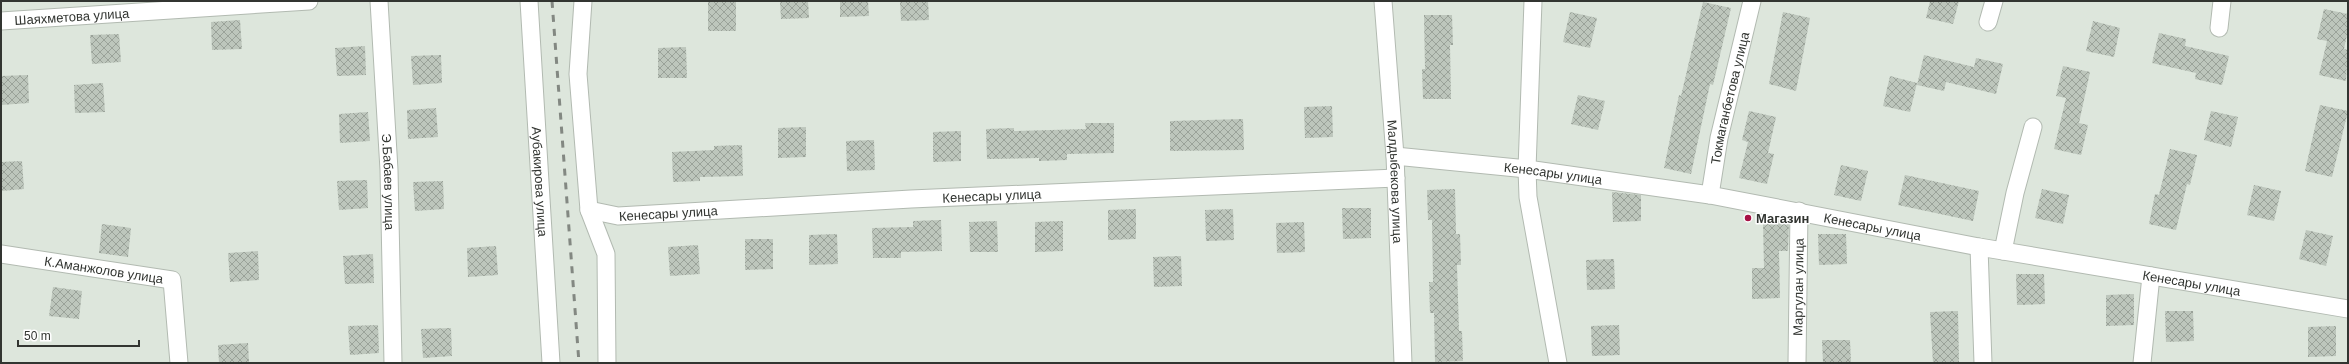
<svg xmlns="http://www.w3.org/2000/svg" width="2349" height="364" font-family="Arial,sans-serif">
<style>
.building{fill:url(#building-cross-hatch)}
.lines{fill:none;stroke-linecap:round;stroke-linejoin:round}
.minor-casing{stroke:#b2bab1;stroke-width:19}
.minor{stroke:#fff;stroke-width:17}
.rail{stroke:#838882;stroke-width:3;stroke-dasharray:7 7;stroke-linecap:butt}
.poi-dot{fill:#a71044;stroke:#fff;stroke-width:1.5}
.labels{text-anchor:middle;stroke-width:3;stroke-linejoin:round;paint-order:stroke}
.street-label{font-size:13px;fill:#323531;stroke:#fff}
.poi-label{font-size:13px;font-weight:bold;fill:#323531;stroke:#fff;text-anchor:start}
</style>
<defs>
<pattern id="building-cross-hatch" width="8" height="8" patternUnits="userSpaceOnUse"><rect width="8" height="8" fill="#bdc6bc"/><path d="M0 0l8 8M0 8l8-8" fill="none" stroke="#9aa299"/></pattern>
</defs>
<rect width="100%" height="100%" fill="#dde6dc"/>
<g class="building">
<rect x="708" y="1" width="28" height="30"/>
<polygon points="780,1 808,1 809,18 781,19"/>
<polygon points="840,1 868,1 869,16 840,17"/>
<polygon points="900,1 928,1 929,20 901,21"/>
<polygon points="1930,1 1959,1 1953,24 1926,18"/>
<polygon points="1703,2 1731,8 1713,85 1710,84 1691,174 1664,168 1679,95 1681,96"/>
<polygon points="2324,9 2348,14 2348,30 2344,49 2348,50 2346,81 2319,75 2327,41 2317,39"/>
<polygon points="1570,12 1597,18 1590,48 1563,42"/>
<polygon points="1783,12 1810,18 1796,91 1769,84"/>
<polygon points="1424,15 1452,15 1453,45 1450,45 1451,99 1423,99 1422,69 1425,69"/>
<polygon points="240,20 242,49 212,50 211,22"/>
<polygon points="2093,21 2120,28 2114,57 2086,51"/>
<polygon points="2159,33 2186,39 2185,46 2229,56 2222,85 2195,79 2196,73 2152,63"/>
<polygon points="119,34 121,62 92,64 90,35"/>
<polygon points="365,46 366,75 337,76 335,48"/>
<polygon points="686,47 687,78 658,78 658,48"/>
<polygon points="441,55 442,83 413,85 411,56"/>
<polygon points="1924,55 1974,67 1976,58 2003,64 1996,94 1946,82 1944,91 1917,85"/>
<polygon points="2063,66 2090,72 2079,123 2088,125 2081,155 2054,149 2066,98 2056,96"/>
<polygon points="28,75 29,103 1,105 1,76"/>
<polygon points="1890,76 1917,83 1910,112 1883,106"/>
<polygon points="103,83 105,112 75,113 74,85"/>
<polygon points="1578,95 1605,101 1598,130 1571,124"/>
<polygon points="2320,105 2348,111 2332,177 2305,171"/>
<polygon points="1332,106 1333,137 1305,138 1304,107"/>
<polygon points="436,108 438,137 408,139 407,110"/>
<polygon points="1749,111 1776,117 1768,153 1774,154 1767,184 1739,178 1748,142 1742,140"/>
<polygon points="2211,111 2238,117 2231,147 2204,140"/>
<polygon points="368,112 370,141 340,143 339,114"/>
<polygon points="1243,119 1244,150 1170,151 1170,121"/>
<polygon points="1085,123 1114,123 1114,153 1067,154 1067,160 1039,161 1039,158 987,159 986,129 1014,128 1014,131 1086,129"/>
<polygon points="806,127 806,157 778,158 778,128"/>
<polygon points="961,131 961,161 933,162 933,132"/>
<polygon points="874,140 875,170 847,171 846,141"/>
<polygon points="742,145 743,176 700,177 700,181 673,182 672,152 714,150 714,146"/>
<polygon points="2170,149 2197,155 2190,185 2187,184 2176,230 2149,224 2155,194 2159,195"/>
<polygon points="22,161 24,189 1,191 1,162"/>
<polygon points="1841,165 1868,171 1861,201 1834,195"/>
<polygon points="1905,175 1979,191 1973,221 1898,205"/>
<polygon points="367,180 368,208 339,210 337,181"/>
<polygon points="443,181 444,209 415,211 413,182"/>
<polygon points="2254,185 2281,191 2274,221 2247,215"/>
<polygon points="1455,189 1456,234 1460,234 1461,265 1457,265 1459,331 1462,331 1463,361 1435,362 1434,313 1430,313 1429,282 1433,282 1432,220 1428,220 1427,190"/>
<polygon points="2042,189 2069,195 2063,224 2035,218"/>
<polygon points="1612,192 1641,195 1641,221 1613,222"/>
<polygon points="1342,208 1371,208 1371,238 1343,239"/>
<polygon points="1136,209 1136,239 1108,240 1108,210"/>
<polygon points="1233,209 1234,240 1206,241 1205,210"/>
<polygon points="941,220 942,251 901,252 901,258 873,258 872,228 913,227 913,221"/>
<polygon points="1789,220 1788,251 1779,251 1780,298 1752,299 1752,268 1764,268 1763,221"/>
<polygon points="997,221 998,252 970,252 969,222"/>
<polygon points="1063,221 1063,251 1035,252 1035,222"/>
<polygon points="1304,222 1305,252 1277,253 1276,223"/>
<polygon points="102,224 131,228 128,257 99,253"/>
<polygon points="2306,230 2333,236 2326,266 2299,259"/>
<polygon points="837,234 838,264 809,265 809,235"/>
<polygon points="1818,234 1846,234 1847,264 1819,265"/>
<polygon points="745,239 773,239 773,269 745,270"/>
<polygon points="698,245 700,274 670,276 668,247"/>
<polygon points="496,246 498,275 468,277 467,248"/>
<polygon points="258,251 259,280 230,282 228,253"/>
<polygon points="373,254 374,283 345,284 343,256"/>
<polygon points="1181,256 1182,286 1154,287 1153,257"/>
<polygon points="1614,259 1615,289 1587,290 1586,260"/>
<polygon points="2016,274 2044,274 2045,304 2017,305"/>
<polygon points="53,287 82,291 79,319 49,316"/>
<polygon points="2134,294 2134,325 2106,326 2106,295"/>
<polygon points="1958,311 1959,363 1933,363 1930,312"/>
<polygon points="2165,311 2193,311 2194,341 2166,342"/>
<polygon points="378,325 379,353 350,355 348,326"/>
<polygon points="1619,325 1620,355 1592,356 1591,326"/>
<polygon points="2336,326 2336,356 2308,357 2308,327"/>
<polygon points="451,328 452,356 423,358 421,329"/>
<polygon points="1822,340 1850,340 1851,363 1823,363"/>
<polygon points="248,343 249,363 219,363 218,345"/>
</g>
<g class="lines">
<g class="minor-casing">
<g id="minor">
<path id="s1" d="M379,1l10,169 4,193"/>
<path id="s2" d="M529,1l22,362"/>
<polyline points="583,1 578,74 589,210 606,254 607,363"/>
<path id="s3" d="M1383,1l12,155 8,207"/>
<polyline points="1533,1 1527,169 1528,197 1558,363"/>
<path id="s4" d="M1,21l308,-20"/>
<polyline points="1988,22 1994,1"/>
<polyline points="2219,28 2222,1"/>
<path id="s5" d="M1395,156l132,13 183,26 269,52 369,62"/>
<path id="s6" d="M1710,195l9,-57 33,-137"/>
<path id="s7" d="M589,210l29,6 293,-17 485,-21"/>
<polyline points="1979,247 1983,363"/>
<polyline points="2003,251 2015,193 2033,127"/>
<path id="s8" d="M1,254l171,26 7,83"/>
<path id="s9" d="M1797,363l2,-152"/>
<polyline points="2142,363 2151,276"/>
</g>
</g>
<use href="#minor" class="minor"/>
<polyline class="rail" points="552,1 579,363"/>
</g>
<circle class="poi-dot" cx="1748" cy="218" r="4"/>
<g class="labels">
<g class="street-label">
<text dy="5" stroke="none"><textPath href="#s4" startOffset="71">Шаяхметова улица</textPath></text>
<text dy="5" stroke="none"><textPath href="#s6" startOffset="99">Токмаганбетова улица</textPath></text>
<text dy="5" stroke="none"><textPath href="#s5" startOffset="159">Кенесары улица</textPath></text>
<text dy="5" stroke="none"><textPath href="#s1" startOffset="181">Э.Бабаев улица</textPath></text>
<text dy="5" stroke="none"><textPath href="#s2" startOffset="181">Аубакирова улица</textPath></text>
<text dy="5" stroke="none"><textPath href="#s3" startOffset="181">Малдыбекова улица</textPath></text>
<text dy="5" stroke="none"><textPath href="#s7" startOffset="404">Кенесары улица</textPath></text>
<text dy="5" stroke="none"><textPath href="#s7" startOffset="80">Кенесары улица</textPath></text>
<text dy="5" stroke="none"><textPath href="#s5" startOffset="483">Кенесары улица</textPath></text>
<text dy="5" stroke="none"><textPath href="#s8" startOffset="104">К.Аманжолов улица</textPath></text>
<text dy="5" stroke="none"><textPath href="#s5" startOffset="807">Кенесары улица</textPath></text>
<text dy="5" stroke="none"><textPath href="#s9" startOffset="76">Маргулан улица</textPath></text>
</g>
<g class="poi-label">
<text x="1756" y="223">Магазин</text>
</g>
</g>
<rect width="2349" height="364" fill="none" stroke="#323531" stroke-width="4"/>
<path d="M18 340v6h121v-6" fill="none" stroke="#323531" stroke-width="2"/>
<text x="24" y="340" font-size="12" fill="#323531" stroke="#ffffff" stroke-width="3" paint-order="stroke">50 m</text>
</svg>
